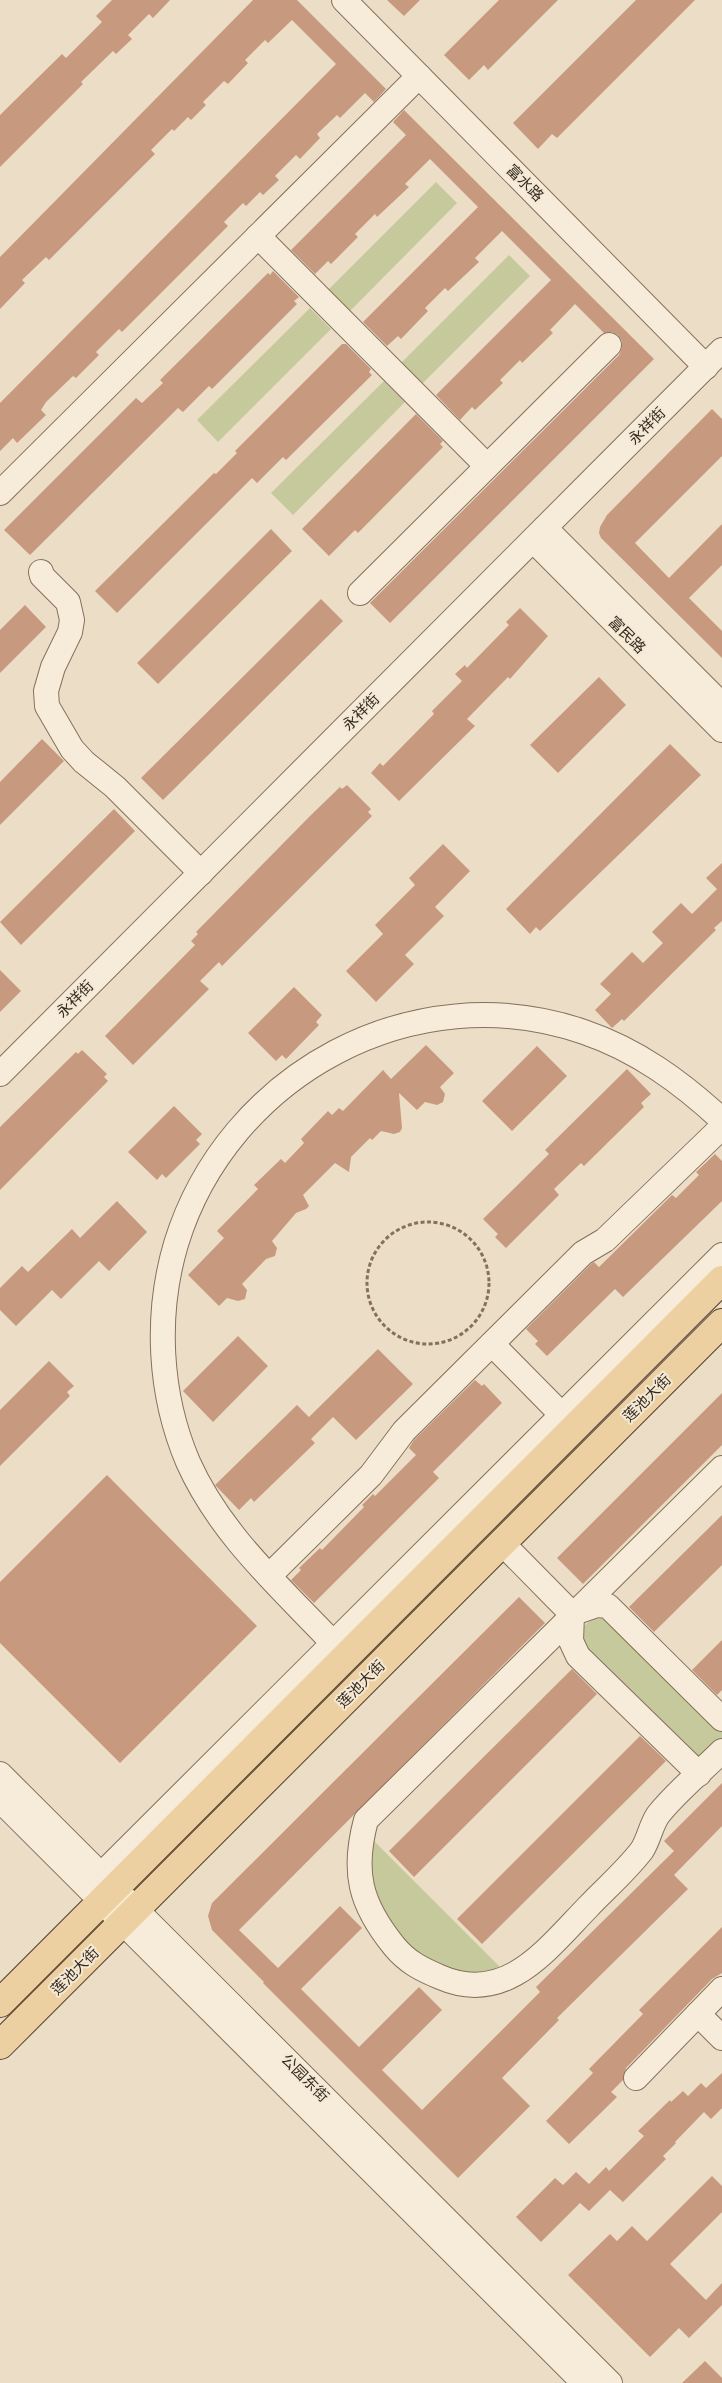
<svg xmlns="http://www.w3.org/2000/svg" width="722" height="2383" font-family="Lora,'Noto Sans SC',serif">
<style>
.green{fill:#c6c99b}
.building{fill:#c7997e}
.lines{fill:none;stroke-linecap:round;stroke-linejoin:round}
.minor-casing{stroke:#86705d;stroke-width:26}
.major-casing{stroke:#543f31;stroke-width:30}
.path{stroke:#86705d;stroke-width:3;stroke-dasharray:4 2.5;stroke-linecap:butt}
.minor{stroke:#f7ecd9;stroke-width:24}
.major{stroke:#ecd0a1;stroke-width:28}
.labels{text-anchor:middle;stroke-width:4;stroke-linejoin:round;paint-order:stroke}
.street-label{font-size:15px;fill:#372a20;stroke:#f3e9d5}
</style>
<rect width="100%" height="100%" fill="#ecdec6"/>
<g class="green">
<polygon points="436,182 457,203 350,311 328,290"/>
<polygon points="509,255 530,276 422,384 401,363"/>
<polygon points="310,308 331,329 218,442 197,420"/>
<polygon points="384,381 405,402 293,515 271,493"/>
<path d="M603,1618l8,3 111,109v15l-22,19 -113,-102 -7,-32c7,-8 12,-11 23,-12z"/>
<path d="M373,1840l129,129 -4,4c-50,1 -82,-11 -111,-54 -4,-6 -10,-13 -12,-20 -5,-16 -4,-37 -6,-54z"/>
</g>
<g class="building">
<polygon points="112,0 170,0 153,18 149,14 128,35 132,39 116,54 113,51 81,82 83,84 0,167 0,115 62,54 66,58 102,22 96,16"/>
<polygon points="253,0 297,0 386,89 374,102 365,93 340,118 337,115 317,134 320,138 300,159 296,155 275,176 279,180 263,195 260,192 246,206 243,203 224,222 228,226 122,332 119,329 96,352 99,355 76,378 73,376 46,402 41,410 46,415 17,443 13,438 0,451 0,403 336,64 292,20 268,43 265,40 245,60 248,63 228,84 224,81 203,102 206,105 191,120 188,117 174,131 172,129 151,150 155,154 49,260 46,257 22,280 25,283 0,309 0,257"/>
<polygon points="387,0 420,0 404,16"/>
<polygon points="499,0 558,0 488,70 484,65 469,80 444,55"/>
<polygon points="636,0 695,0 557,138 552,134 538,149 513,123"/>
<polygon points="404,110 654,359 390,623 370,603 619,355 622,348 622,341 618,335 612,332 604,333 575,304 550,330 553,333 522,363 520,360 500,380 503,383 475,410 472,407 460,420 436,395 551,280 502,231 475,258 479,262 448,291 445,288 425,308 428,311 401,339 398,336 387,346 363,322 478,207 430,159 405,184 409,187 377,217 375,214 355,234 358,237 331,264 328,261 315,274 291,250 406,135 393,122"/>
<polygon points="273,271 299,297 294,301 297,304 212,389 209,386 183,412 178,408 30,555 4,530 136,398 142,403 163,383 160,380 268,273 270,275"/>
<polygon points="342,344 346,344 371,369 369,372 372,375 286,460 283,457 257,483 252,478 117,613 95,591 214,473 216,474 237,453 235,451"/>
<polygon points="712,409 722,419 722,456 635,543 669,578 722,524 722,565 689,598 722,631 722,658 601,538 599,533 600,527 607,515"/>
<polygon points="416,414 443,441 440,444 443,447 358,533 355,530 329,556 302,529"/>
<polygon points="271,529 292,551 158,684 137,663"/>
<polygon points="321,599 343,621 163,800 141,778"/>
<polygon points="25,605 46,627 0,673 0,630"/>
<polygon points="520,608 548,636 510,679 508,677 467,719 475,726 399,801 371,773 380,763 383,766 434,714 432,711 462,681 455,674 465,665 467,668 509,625 506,622"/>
<polygon points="599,677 626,705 558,773 530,745"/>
<polygon points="42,739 64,761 0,825 0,782"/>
<polygon points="670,744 701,775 540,931 536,927 530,934 506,909"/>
<polygon points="347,785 371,809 368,812 372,816 222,966 219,962 200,981 209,989 133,1065 105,1036 195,945 191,941 198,934 196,932 310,816 340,787 342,789"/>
<polygon points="114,809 135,831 21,945 0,922"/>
<polygon points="443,844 470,871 435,907 444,916 405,955 414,964 376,1002 346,971 383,934 375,925 415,885 409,878"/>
<polygon points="722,863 722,921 714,928 716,930 624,1021 622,1019 612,1028 595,1010 611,994 600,984 632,952 643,963 663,943 652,932 681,903 692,914 717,889 706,878"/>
<polygon points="0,970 21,991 0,1012"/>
<polygon points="294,987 322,1015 316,1022 319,1025 286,1059 282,1055 276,1061 248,1033"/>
<polygon points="426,1045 454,1073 440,1087 445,1094 443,1102 437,1105 425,1102 417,1110 399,1093 402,1128 400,1132 394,1134 381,1131 372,1140 370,1138 351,1157 349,1172 335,1163 303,1195 309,1206 306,1209 296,1213 272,1241 277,1248 275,1256 266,1259 242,1284 247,1290 245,1299 238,1301 227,1298 219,1306 188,1275 224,1238 217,1231 258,1189 254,1185 281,1159 285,1163 304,1143 301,1139 328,1111 332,1115 339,1108 343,1111 383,1070 391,1079"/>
<polygon points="537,1046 567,1076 512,1131 482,1101"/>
<polygon points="82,1050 107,1074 104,1077 108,1081 0,1190 0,1127 76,1052 78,1054"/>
<polygon points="627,1069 651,1094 641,1103 644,1107 584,1166 581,1163 554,1189 559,1195 506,1248 495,1237 498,1234 483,1219 549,1154 545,1150"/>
<polygon points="174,1106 202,1134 196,1140 200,1144 166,1178 162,1174 157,1180 128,1152"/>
<polygon points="715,1154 722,1161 722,1201 623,1297 615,1289 547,1356 535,1344 538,1341 526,1329 591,1264 594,1262 599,1267 672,1195 676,1198 699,1175 696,1172"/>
<polygon points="117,1201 147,1232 109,1271 99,1261 61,1299 52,1290 16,1326 0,1310 0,1288 22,1266 28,1272 72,1229 80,1238"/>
<polygon points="238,1336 268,1366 213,1422 183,1391"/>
<polygon points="378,1349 413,1384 356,1440 333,1417 311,1439 315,1443 254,1502 251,1498 239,1510 215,1485 297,1405 309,1417"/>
<polygon points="49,1361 74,1386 67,1392 70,1396 0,1466 0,1410"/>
<polygon points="475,1380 482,1386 484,1384 502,1403 433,1472 439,1478 314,1603 291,1580 301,1570 299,1568 320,1548 322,1550 364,1507 362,1505 373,1494 375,1496 416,1455 409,1448 414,1440"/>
<polygon points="722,1393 722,1445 583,1584 557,1558"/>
<polygon points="107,1475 257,1626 120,1763 0,1643 0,1582"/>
<polygon points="722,1515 722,1565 654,1632 629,1607"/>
<polygon points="519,1597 545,1623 239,1930 278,1968 340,1906 362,1928 301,1989 359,2047 419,1987 442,2010 382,2070 422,2110 540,1992 536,1987 674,1851 664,1841 722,1783 722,1826 674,1875 688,1889 557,2018 559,2020 502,2078 530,2106 458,2178 263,1983 264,1982 212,1930 208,1916 212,1903"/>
<polygon points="722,1640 722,1690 717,1695 692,1670"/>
<polygon points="572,1669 597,1694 414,1877 389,1851"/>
<polygon points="640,1736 666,1761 482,1944 457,1919"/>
<polygon points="722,1927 722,1973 712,1979 626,2068 623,2080 611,2092 617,2097 569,2144 546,2121 593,2073 589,2069 643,2014 639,2010"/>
<polygon points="722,2073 722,2108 711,2119 704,2112 675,2142 676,2143 663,2156 666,2159 623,2202 610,2190 589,2211 580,2203 541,2242 516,2217 555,2178 563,2185 576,2172 589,2184 606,2167 609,2171 644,2136 638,2131 670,2100 671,2102 683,2091 688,2096 701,2083 706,2088"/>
<polygon points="712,2176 722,2186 722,2212 670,2264 706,2300 722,2283 722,2305 689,2338 679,2328 650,2357 568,2275 610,2234 617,2241 632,2226 647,2241"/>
<polygon points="705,2361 722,2378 722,2383 682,2383"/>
</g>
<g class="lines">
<g class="minor-casing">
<g id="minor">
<polyline points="344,0 706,367"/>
<polyline points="258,236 487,466"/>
<polyline points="0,493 419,76"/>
<polyline points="545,528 722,705"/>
<polyline points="533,540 722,730"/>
<polyline points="41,572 42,576 68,602 72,620 70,632 53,667 46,691 47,706 72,749 84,762 115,787 201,873"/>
<polyline points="360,593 609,345"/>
<polyline points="0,1074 722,350"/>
<polyline points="492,1344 562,1415"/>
<path d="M722,1468l-356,352c-14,52 -6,84 28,126 13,16 27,23 46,31 66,29 107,-28 148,-70 17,-18 39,-37 54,-57 7,-11 9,-25 16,-35 18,-23 43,-43 64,-64"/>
<polyline points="502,1543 572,1614"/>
<polyline points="269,1576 371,1475 404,1431 583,1253 605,1240 722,1127"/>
<polyline points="574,1613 597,1605 608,1606 722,1719"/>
<polyline points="572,1614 571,1641 578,1656 699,1774"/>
<path d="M333,1643c-53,-56 -113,-109 -145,-181 -29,-68 -33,-147 -12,-218 52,-170 238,-271 408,-212 53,18 97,50 138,88"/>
<polyline points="0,1774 610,2383"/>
<polyline points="0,1800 584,2383"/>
<polyline points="101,1875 722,1255"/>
<polyline points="698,2014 722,2038"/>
<polyline points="636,2078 722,1989"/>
</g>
</g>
<g class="major-casing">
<g id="major">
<polyline points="0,2003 722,1280"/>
<polyline points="0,2045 722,1323"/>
</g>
</g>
<circle class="path" cx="428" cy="1283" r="61"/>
<use href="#minor" class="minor"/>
<use href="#major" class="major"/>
</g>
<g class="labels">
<g class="street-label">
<text transform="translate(525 183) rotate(45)" y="5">富水路</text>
<text transform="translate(647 426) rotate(-45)" y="5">永祥街</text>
<text transform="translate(627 635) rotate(45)" y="5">富民路</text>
<text transform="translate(361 712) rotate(-45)" y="5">永祥街</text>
<text transform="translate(75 999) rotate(-45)" y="5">永祥街</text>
<text transform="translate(647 1398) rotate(-45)" y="5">莲池大街</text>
<text transform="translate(361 1684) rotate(-45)" y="5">莲池大街</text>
<text transform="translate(75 1971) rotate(-45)" y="5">莲池大街</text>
<text transform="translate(305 2078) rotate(45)" y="5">公园东街</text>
</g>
</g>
</svg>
